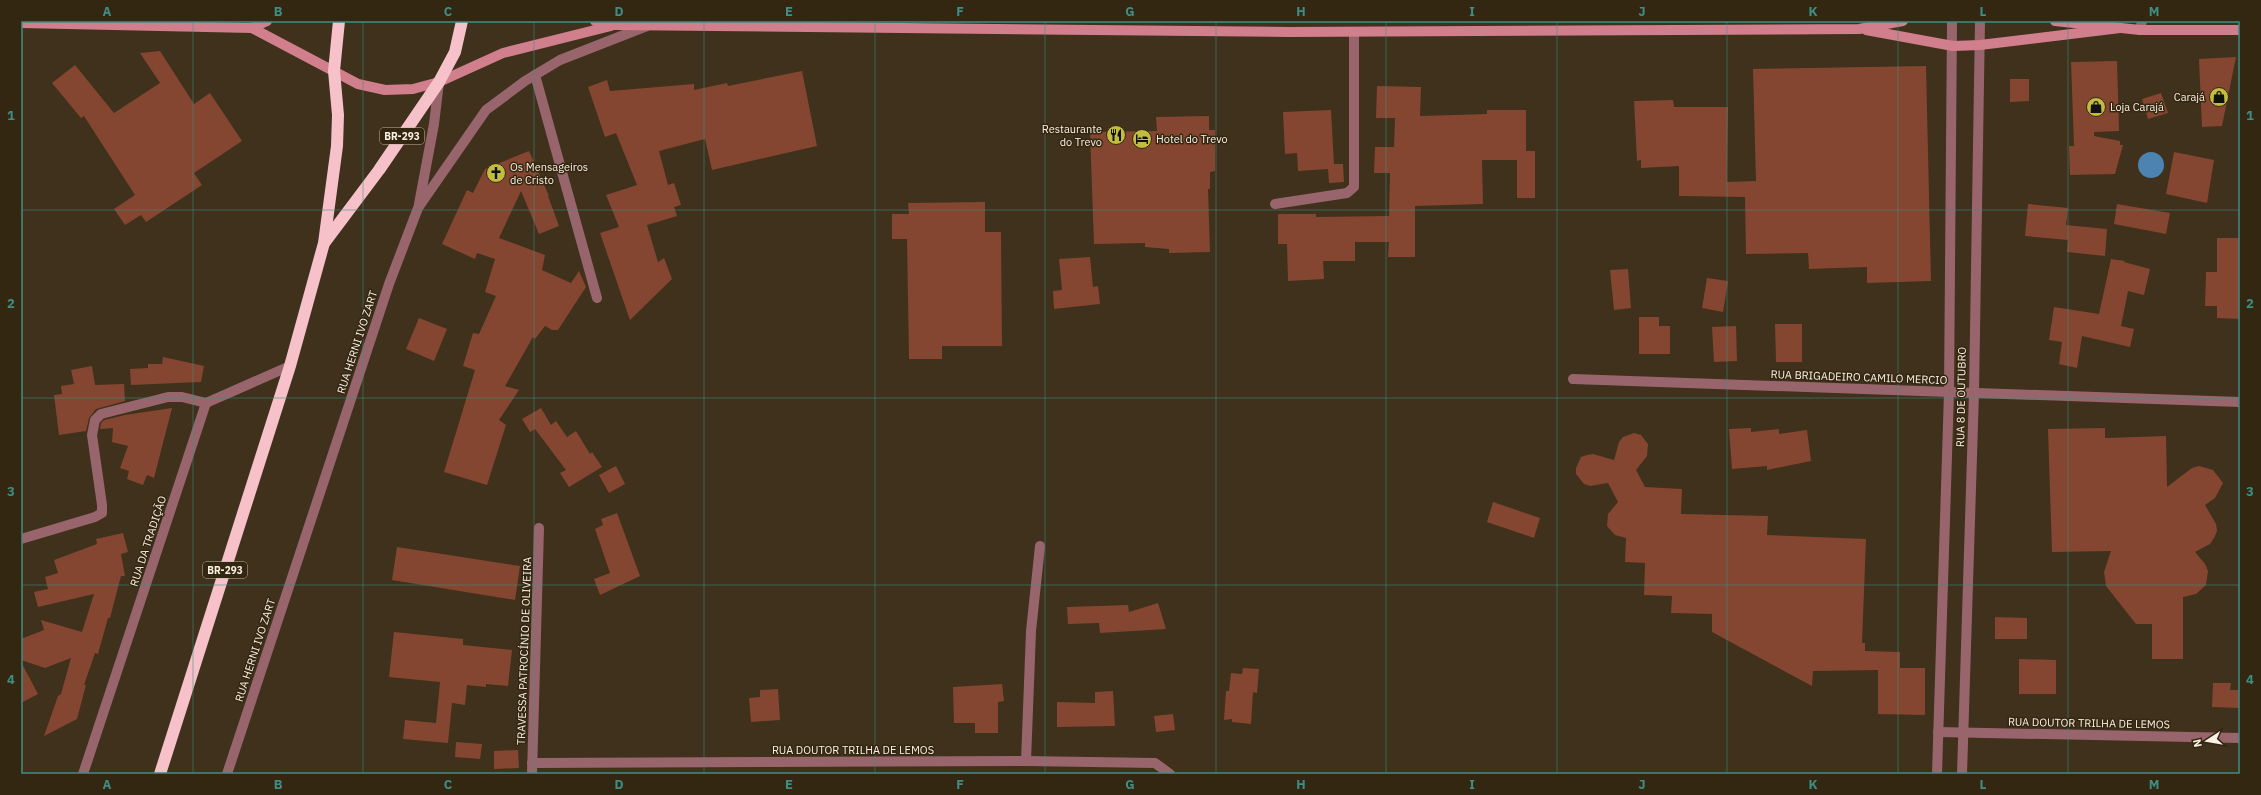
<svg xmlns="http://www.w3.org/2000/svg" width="2261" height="795" font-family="'IBM Plex Sans',sans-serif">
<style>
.water{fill:#4c84b1}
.building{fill:#844630}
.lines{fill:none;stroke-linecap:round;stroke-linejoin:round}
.street{stroke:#99656c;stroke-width:10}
.secondary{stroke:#d17f8c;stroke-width:10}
.highway{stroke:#f6c1c8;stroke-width:12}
.grid{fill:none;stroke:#3e8e85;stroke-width:1;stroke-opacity:0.55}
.labels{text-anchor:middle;stroke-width:3;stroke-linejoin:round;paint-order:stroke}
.shield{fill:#342711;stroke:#bfb4a4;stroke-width:1}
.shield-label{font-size:10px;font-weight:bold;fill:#faf0e3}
.poi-label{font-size:11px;fill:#faf0e3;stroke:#342711;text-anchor:start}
.street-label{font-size:11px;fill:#faf0e3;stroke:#342711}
.neatline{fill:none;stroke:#3e8e85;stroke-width:1.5}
.grid-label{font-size:13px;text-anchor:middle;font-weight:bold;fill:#3e8e85}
</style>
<rect width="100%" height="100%" fill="#3f311b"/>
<circle class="water" cx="2151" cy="165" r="13"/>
<g class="building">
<polygon points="160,51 194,104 210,93 242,141 194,173 202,185 146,222 141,215 125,225 114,209 135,195 84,116 81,118 52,83 75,65 114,113 160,83 140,53"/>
<polygon points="2236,57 2222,126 2202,127 2199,59"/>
<polygon points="2117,61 2119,131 2094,132 2094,136 2120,141 2120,145 2123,145 2115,174 2070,175 2069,146 2074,146 2071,62"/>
<polygon points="1926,66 1931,281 1867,283 1867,267 1809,269 1808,253 1746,254 1745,197 1679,196 1679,166 1641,168 1641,160 1637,161 1634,101 1673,100 1674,107 1728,107 1727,182 1756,181 1753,69"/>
<polygon points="802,71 817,146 712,170 705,139 659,151 668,185 674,183 681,205 674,207 677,216 647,225 658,262 664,258 672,279 630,320 600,233 619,227 606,195 637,185 616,133 605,137 588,87 607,80 610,91 694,84 694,90 727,83 728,86"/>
<polygon points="2010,79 2029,79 2029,101 2010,102"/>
<polygon points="1377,86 1421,87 1420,116 1487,114 1487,110 1526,110 1526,151 1535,151 1535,198 1517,198 1517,160 1482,160 1483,204 1415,206 1415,257 1388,257 1389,242 1355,242 1355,261 1323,261 1324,279 1288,281 1287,244 1278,244 1278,214 1316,214 1316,217 1389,216 1390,173 1374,173 1375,147 1394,147 1395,118 1376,118"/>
<polygon points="2161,93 2168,113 2148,119 2142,99"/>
<polygon points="1331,110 1334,164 1343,164 1344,182 1329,183 1328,169 1298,171 1297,153 1285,154 1283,112"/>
<polygon points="1209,116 1209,130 1215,130 1215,171 1210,172 1210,189 1208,189 1210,252 1169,253 1169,249 1145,247 1145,243 1094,244 1090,132 1157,131 1156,117"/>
<polygon points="529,151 549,196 548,196 559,226 539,234 521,191 499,238 545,255 542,270 571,283 579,271 586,287 558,330 552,330 545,326 535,339 533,337 505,386 519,390 499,420 506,425 487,485 444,472 475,370 463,366 473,333 479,334 496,296 485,292 495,259 477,253 475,259 442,244 467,190 473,193 485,169"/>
<polygon points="2174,152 2214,160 2207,203 2166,194"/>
<polygon points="985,202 985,232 1001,232 1002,346 942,346 942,359 909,359 907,239 892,239 892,214 909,214 908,203"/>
<polygon points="2028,204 2068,208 2066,225 2107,229 2105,256 2067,252 2068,240 2025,236"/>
<polygon points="2117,204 2170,213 2166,234 2114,224"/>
<polygon points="2217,238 2240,238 2240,319 2217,318 2217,306 2205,306 2206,272 2217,272"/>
<polygon points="1090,257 1093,287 1098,286 1100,304 1054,309 1053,291 1062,290 1059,259"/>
<polygon points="2111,259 2125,261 2124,262 2150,269 2144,295 2128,291 2121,326 2134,329 2130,347 2082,336 2077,368 2059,364 2062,342 2049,340 2054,307 2099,314"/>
<polygon points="1628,269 1631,308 1614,310 1610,270"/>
<polygon points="1707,278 1728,281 1723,312 1702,308"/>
<polygon points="1639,317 1659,317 1659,326 1670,326 1670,354 1639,354"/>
<polygon points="419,318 447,329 434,361 406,349"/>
<polygon points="1775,324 1802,324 1802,362 1776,362"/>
<polygon points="1736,326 1737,361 1714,362 1712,327"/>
<polygon points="163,357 204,366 201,382 131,385 130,369 148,368 148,364 162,364"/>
<polygon points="92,366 95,385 124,384 125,401 96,409 89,418 86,431 59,435 54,395 62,394 61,386 74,384 71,370"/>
<polygon points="172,408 154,478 147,475 143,485 127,479 129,471 120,468 128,446 112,442 113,428 100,429 101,423 104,420 125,415"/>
<polygon points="541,408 551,425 556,421 567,437 576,431 590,454 592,452 602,467 569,487 560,473 566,470 535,429 530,432 522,419"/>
<polygon points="1751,428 1751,432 1779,429 1779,434 1807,430 1811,461 1767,470 1767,466 1732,469 1729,429"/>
<polygon points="2105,428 2105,438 2166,436 2167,487 2192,468 2199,466 2213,470 2223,483 2215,498 2205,505 2216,524 2217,531 2214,538 2210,544 2195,552 2205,564 2208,571 2206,585 2196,594 2183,597 2183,659 2152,659 2152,624 2136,624 2106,586 2104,572 2111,551 2052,552 2048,429"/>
<polygon points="1634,433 1641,435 1648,444 1647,456 1636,470 1645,487 1682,489 1681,514 1768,516 1767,535 1866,539 1862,643 1865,643 1865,651 1900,652 1900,668 1925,668 1925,715 1878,714 1878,670 1813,671 1812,686 1712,632 1712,614 1671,613 1672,596 1644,595 1645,563 1625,562 1626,538 1615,535 1607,526 1608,514 1618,502 1608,483 1590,486 1584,484 1576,474 1576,468 1581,457 1587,455 1593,454 1614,460 1619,442 1623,437"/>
<polygon points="616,466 625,484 609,493 599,475"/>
<polygon points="1493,502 1540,518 1534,538 1487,522"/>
<polygon points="617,513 640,576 600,595 594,579 610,573 595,529 603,525 601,519"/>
<polygon points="123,533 128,552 121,554 125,576 121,576 110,618 108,618 98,654 95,653 84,685 86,685 77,719 44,736 58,696 61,694 71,658 45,668 21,660 21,639 44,630 41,620 82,632 94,594 38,607 34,592 48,589 45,577 58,573 54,560 97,544 96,539"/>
<polygon points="397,547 520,566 515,600 392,580"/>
<polygon points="1158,603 1166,629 1100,633 1099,623 1068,624 1067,607 1128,605 1129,612"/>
<polygon points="1995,617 2027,618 2027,639 1995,639"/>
<polygon points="394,632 463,639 463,645 512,650 508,686 486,684 486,687 467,685 465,705 452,703 448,743 403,739 405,720 436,723 440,682 389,677"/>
<polygon points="2019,659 2056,660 2056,694 2019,694"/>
<polygon points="21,662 38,694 21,703"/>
<polygon points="1243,668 1259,669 1257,693 1253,692 1251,724 1232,722 1232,719 1224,720 1226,691 1229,691 1231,673 1242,674"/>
<polygon points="2213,683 2231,683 2230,690 2240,690 2239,708 2212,707"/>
<polygon points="1002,684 1004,701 998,702 998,733 975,733 975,723 954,723 953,687"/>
<polygon points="778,689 780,720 751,722 749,698 760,697 760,690"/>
<polygon points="1113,691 1115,726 1057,727 1057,702 1095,703 1095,692"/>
<polygon points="1173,714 1175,730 1156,732 1154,716"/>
<polygon points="456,742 482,744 480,759 455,757"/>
<polygon points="518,750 519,768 494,769 494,751"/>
</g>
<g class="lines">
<g class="street">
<polyline points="2140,30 2142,21"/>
<polyline points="535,75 597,298"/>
<polyline points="419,204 434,124 439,82"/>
<polyline points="1275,204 1347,193 1354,187 1354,32"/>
<polyline points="1573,379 2240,402"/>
<polyline points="21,539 95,517 102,513 102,505 92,435 95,420 101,414 168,397 182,397 206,403"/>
<polyline points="1938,732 2240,738"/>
<polyline points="1026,761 1031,631 1040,546"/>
<polyline points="532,763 1026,761 1155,763 1170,774"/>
<polyline points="83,774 206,403 290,366"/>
<polyline points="227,774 389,284 418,208 486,110 525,81 560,60 647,26"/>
<polyline points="532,774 539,528"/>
<polyline points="1937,774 1949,392 1952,21"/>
<polyline points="1962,774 1974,393 1980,21"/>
</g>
<g class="secondary">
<polyline points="595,21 615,25 1289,32 1859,29 1903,21"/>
<polyline points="2055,21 2140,30 2240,30"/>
<polyline points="21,23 252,28 267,21"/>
<polyline points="252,28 358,84 385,90 413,89 439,82 503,53 611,26"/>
<polyline points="1866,30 1953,46 1980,45 2120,28"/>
</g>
<g class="highway">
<polyline points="325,242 379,170 439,82 455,52 462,21"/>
<polyline points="160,774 290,366 324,243 337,146 338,115 334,71 339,21"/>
</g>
</g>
<path class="grid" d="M193,21v753M363,21v753M534,21v753M704,21v753M875,21v753M1045,21v753M1216,21v753M1386,21v753M1557,21v753M1727,21v753M1898,21v753M2068,21v753M21,210h2219M21,398h2219M21,585h2219"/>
<defs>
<g id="shop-disc" transform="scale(1)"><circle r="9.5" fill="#c2bd3f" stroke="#342711"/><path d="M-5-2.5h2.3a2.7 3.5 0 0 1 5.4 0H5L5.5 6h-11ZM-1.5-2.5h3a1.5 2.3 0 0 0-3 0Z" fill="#111"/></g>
<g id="restaurant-disc" transform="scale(1)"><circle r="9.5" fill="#c2bd3f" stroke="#342711"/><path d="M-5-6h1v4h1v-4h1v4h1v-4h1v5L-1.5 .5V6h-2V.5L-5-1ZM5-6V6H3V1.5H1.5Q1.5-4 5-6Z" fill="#111"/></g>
<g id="hotel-disc" transform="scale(1)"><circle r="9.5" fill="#c2bd3f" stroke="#342711"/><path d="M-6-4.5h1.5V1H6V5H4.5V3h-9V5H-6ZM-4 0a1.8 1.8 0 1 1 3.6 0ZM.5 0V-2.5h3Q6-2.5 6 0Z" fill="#111"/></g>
<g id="church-disc" transform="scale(1)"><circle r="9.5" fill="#c2bd3f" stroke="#342711"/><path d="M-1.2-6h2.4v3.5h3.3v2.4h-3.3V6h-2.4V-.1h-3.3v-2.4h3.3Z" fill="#111"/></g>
</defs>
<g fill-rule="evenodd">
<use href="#shop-disc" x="2219" y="97"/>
<use href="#shop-disc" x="2096" y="107"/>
<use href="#restaurant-disc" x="1116" y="135"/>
<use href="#hotel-disc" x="1142" y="139"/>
<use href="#church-disc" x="496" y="173"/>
</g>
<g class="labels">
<g class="shield">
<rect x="380" y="128" width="44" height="16" rx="3"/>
<rect x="203" y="562" width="44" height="16" rx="3"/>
</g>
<g class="shield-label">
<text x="402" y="140">BR-293</text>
<text x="225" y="574">BR-293</text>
</g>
<g class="poi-label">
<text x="2205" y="101" text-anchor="end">Carajá</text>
<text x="2110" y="111">Loja Carajá</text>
<text x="1102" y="133" text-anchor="end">Restaurante<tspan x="1102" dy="13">do Trevo</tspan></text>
<text x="1156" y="143">Hotel do Trevo</text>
<text x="510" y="171">Os Mensageiros<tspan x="510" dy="13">de Cristo</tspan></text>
</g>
<g class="street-label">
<text transform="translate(357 342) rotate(-72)" y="4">RUA HERNI IVO ZART</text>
<text transform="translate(1859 377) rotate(2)" y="4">RUA BRIGADEIRO CAMILO MERCIO</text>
<text transform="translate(1961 397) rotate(-89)" y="4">RUA 8 DE OUTUBRO</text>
<text transform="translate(148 541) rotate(-72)" y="4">RUA DA TRADIÇÃO</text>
<text transform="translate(255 650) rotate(-72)" y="4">RUA HERNI IVO ZART</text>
<text transform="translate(524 651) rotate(-88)" y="4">TRAVESSA PATROCÍNIO DE OLIVEIRA</text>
<text transform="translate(2089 723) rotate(1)" y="4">RUA DOUTOR TRILHA DE LEMOS</text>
<text x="853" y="754">RUA DOUTOR TRILHA DE LEMOS</text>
</g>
</g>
<rect width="2261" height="795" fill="none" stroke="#342711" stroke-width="44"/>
<g transform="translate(2207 741) rotate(258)" stroke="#342711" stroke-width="3" paint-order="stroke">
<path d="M0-3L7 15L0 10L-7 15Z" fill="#faf0e3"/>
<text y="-6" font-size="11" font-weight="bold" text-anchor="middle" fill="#faf0e3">N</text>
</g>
<rect x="22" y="22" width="2217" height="751" class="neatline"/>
<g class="grid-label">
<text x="107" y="16">A</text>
<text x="278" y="16">B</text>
<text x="448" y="16">C</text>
<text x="619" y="16">D</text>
<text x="789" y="16">E</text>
<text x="960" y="16">F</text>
<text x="1130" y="16">G</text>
<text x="1301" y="16">H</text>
<text x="1472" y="16">I</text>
<text x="1642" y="16">J</text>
<text x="1813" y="16">K</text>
<text x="1983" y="16">L</text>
<text x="2154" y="16">M</text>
<text x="11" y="120">1</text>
<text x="2250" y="120">1</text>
<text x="11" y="308">2</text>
<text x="2250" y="308">2</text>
<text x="11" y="496">3</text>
<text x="2250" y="496">3</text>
<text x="11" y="684">4</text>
<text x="2250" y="684">4</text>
<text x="107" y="789">A</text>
<text x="278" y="789">B</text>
<text x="448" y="789">C</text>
<text x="619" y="789">D</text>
<text x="789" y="789">E</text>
<text x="960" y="789">F</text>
<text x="1130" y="789">G</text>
<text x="1301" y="789">H</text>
<text x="1472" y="789">I</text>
<text x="1642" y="789">J</text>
<text x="1813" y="789">K</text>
<text x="1983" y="789">L</text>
<text x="2154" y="789">M</text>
</g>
</svg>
